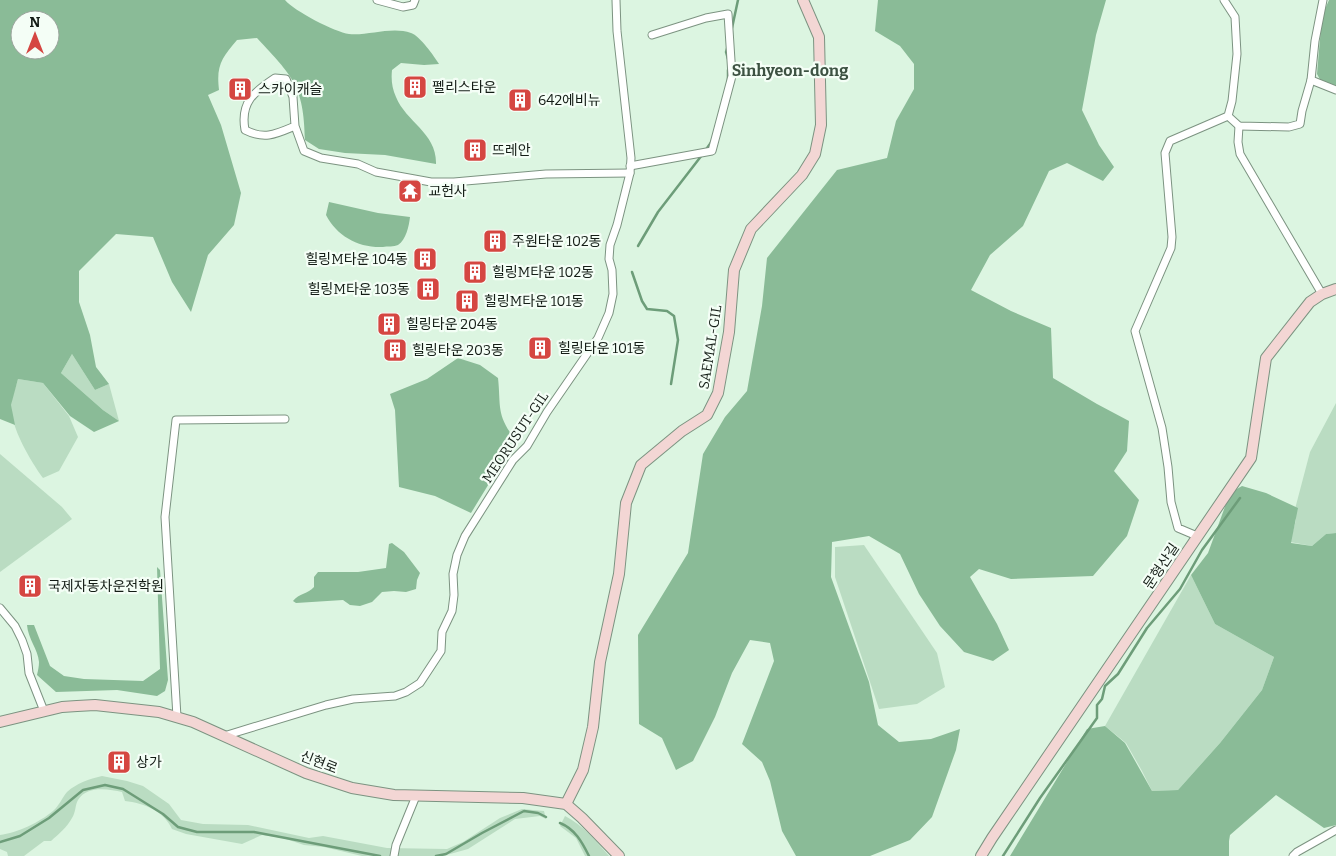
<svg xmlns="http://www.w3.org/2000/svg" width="1336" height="856" font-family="Bitter,'Noto Sans KR',serif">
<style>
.green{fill:#badcc2}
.forest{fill:#8abb97;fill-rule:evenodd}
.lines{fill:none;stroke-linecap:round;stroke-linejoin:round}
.stream{stroke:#6d9d79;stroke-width:2.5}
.street-casing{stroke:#7c9381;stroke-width:9}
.secondary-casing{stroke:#7c9381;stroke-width:12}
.street{stroke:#fff;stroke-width:7}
.secondary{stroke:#f3d6d4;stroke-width:10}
.labels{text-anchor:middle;stroke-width:4.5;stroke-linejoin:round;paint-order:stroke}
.poi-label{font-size:14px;fill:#141d16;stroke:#f4fef6;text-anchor:start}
.street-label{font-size:14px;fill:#141d16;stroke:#f4fef6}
.quarter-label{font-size:16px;font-weight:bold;fill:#3d5242;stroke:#f4fef6}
</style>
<rect width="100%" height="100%" fill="#dcf5e1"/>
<g class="green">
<polygon points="72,354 95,390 109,384 119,421 103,410 61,373"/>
<path d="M18,379l25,4 26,33 9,21 -19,34 -16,7c-13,-18 -32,-50 -32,-72 0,-8 5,-19 7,-27z"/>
<polygon points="1336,403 1336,533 1326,534 1312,546 1290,542 1296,520 1295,509 1310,452"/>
<polygon points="0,454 62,507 72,519 0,572"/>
<polygon points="864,545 937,653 945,687 917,704 879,709 835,577 835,547"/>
<polygon points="1191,575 1215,624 1274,657 1262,690 1220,743 1178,790 1152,791 1142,771 1126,743 1105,726"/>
<path d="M102,776l25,5 16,5 26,18 12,16 22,4 45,1 61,13 14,-2 64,12 60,1 16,-7 37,-24 22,-9 22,2 2,8 -6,-3 -25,3 -47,30 -25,7h-81l-38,-9 -20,-2 -21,-7 -21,-3 -20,9 -56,-10 -14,-5c-8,-18 -28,-26 -47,-28l-3,-9c-13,-3 -35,-7 -44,8 -3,5 -2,12 -6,18 -5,9 -13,16 -21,23h-7l-20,15h-16l-1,-4 -7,-3v-14c17,-2 40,-13 53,-24 6,-5 9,-13 14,-19 10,-9 22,-13 35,-16z"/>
<path d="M565,816c18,9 31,25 44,40h-24l-9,-18 -16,-12z"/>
</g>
<g class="forest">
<path d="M0,0h285c9,11 50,32 64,34 19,2 43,-8 62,-1 9,3 23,23 28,31l-15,1 -23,-2 -9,7c-1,10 0,18 4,27 10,25 41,36 40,67l-51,-9 -40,-2 -26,-4 -14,-9c-1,-55 -13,-64 -48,-102l-20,2c-15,18 -21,25 -18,50l-11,5 13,30 20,68 -7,32 -26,30 -17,57 -19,-30 -19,-45 -37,-3 -37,37v31l11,33 6,32 13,17 -14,6 -23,-36 -11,19 42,37 16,11 -25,11 -24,-16 -27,-33 -25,-4 -7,26 4,20 -15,-6zM20,20h30v30h-30z"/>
<polygon points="878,0 1106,0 1096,35 1082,110 1099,145 1114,167 1103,181 1067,163 1049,171 1023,226 990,255 971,290 1011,311 1051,328 1053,378 1097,404 1129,421 1127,451 1114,471 1139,500 1127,536 1093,576 1011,579 979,569 970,577 997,624 1009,650 993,661 964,652 940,626 919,594 900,554 869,536 832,542 831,577 869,682 878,725 899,742 931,739 960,729 956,750 932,817 910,840 870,856 796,856 782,831 770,781 762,762 742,744 774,661 770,643 750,640 732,673 715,717 693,761 676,770 662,738 639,724 638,635 688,553 703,454 725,417 747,391 762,306 767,258 837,170 887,158 896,121 914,89 914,64 900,46 875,31"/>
<polygon points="1329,0 1336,0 1336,89 1323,85 1317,74 1322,16"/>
<path d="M329,202l49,11 32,4c-1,9 -4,23 -12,28 -4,2 -11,1 -15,2 -25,1 -46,-11 -57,-32z"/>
<path d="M458,358l22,7 18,13c3,27 -2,36 16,60l-2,8 -41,67 -36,-17 -36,-9 -4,-77 -5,-16 37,-15z"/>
<polygon points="1242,486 1266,493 1298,508 1291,543 1312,546 1326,534 1336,533 1336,825 1324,828 1276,795 1230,835 1229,841 1229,856 1010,856 1087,729 1105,726 1125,743 1152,791 1178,790 1220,743 1262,690 1274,657 1215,624 1191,575 1208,553 1230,493"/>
<path d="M392,543l12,9 16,21 -3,7 -1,9 -10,3 -12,-1 -12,1 -10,10 -12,4 -10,-1 -7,-5 -47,3 -3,-2c6,-8 15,-7 21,-14v-10l4,-5h40l28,-4 3,-24z"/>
<path d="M157,567l3,3 8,110 -3,11 -8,5 -40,-6 -61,2 -19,-17c1,-4 2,-9 2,-13 -1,-13 -11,-23 -12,-37h7l16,41 14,10 20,3 59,2 17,-12z"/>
</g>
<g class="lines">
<g class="stream">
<polyline points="732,28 738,0"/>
<polyline points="728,45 726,52 728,59"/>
<polyline points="728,82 728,70"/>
<polyline points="705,151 712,141"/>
<polyline points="638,246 658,212 702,155"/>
<polyline points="632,272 642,301 647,309 667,311 674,316 678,340 671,384"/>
<path d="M560,823c15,6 22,19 29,33"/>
<polyline points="0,842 20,836 49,818 83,790 105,785 123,789 163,814 178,827 197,832 254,832 380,856"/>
<polyline points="436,856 446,854 482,833 524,811 538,813 546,817"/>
<polyline points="1003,856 1040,798 1097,718 1097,705 1102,699 1105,686 1118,674 1147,628 1180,589 1202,550 1240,498"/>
</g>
<g class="street-casing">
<g id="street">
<polyline points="377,0 403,7 413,5 415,0"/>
<polyline points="1311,80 1336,90"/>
<polyline points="1228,116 1239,126 1289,127 1300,124 1302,111 1311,80 1315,41 1323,0"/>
<path d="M295,126c-19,8 -30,14 -50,4 -5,-28 9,-38 30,-52l11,1 7,18 2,29 9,25 17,7 37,6 18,8 55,10h23l92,-8 84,-1"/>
<polyline points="1239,126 1238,142 1240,154 1322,294"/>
<polyline points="630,166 712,151 732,76 728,14 706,18 652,35"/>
<polyline points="1197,536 1178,528 1171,502 1168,467 1162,428 1135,331 1171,248 1172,237 1165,153 1170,141 1228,116 1232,101 1237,54 1235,17 1224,0"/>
<polyline points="0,608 15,626 22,640 27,654 29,673 44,711"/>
<polyline points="177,717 165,517 176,420 285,419"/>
<polyline points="224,736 326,705 353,699 395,696 406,692 420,683 441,651 442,632 452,611 454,595 453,574 457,555 465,536 513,460 527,446 547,412 598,338 609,313 613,294 612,270 609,259 610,245 617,225 630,173 631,158 617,31 616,0"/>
<polyline points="394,856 396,845 416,796"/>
<polyline points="1293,856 1297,852 1336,830"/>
</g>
</g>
<g class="secondary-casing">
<g id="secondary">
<polyline points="0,722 62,707 77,706 95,705 159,712 193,722 306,773 352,788 394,795 523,798 566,804 582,818 619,856"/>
<polyline points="566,804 583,770 593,727 600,662 619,574 626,503 641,465 682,431 707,415 718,393 729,332 734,270 751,229 802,175 815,154 821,125 819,37 803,0"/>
<polyline points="981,856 992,838 1251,458 1266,358 1310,302 1322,294 1336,289"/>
</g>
</g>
<use href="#street" class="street"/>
<use href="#secondary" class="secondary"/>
</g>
<defs>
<g id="building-square" transform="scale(1.25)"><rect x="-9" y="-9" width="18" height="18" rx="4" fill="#d54641" stroke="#f4fef6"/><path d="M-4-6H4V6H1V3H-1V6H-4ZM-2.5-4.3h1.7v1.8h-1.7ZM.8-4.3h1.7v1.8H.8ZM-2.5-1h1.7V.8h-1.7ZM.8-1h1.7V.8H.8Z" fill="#fff"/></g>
<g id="temple-square" transform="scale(1.25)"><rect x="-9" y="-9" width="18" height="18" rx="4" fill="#d54641" stroke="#f4fef6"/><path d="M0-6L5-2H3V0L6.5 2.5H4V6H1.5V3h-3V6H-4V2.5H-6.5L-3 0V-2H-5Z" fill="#fff"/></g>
</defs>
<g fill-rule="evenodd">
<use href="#building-square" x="415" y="87"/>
<use href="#building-square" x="240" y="89"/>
<use href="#building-square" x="520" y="100"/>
<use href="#building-square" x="475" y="150"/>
<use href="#temple-square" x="410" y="191"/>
<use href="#building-square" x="495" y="241"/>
<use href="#building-square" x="425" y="259"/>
<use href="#building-square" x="475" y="272"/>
<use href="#building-square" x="428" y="289"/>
<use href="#building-square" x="467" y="301"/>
<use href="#building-square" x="389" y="324"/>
<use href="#building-square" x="540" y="348"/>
<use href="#building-square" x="395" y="350"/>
<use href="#building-square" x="30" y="586"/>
<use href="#building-square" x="119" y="762"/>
</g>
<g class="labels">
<g class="poi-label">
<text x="432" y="92">펠리스타운</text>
<text x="258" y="94">스카이캐슬</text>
<text x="538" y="105">642에비뉴</text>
<text x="492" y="155">뜨레안</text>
<text x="428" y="196">교헌사</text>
<text x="512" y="246">주원타운 102동</text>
<text x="408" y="264" text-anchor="end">힐링M타운 104동</text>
<text x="492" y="277">힐링M타운 102동</text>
<text x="410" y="294" text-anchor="end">힐링M타운 103동</text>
<text x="484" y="306">힐링M타운 101동</text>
<text x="406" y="329">힐링타운 204동</text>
<text x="558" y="353">힐링타운 101동</text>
<text x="412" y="355">힐링타운 203동</text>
<text x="48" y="591">국제자동차운전학원</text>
<text x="136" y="767">상가</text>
</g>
<g class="street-label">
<text transform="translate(710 347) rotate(-81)" y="5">SAEMAL-GIL</text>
<text transform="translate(515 437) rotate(-56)" y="5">MEORUSUT-GIL</text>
<text transform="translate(1161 566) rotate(-56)" y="5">문형산길</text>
<text transform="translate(319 762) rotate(21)" y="5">신현로</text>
</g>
<g class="quarter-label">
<text x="790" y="76">Sinhyeon-dong</text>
</g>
</g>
<g transform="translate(35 35)"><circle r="24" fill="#f4fef6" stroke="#9aa49c"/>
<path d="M0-4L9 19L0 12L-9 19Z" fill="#d54641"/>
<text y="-8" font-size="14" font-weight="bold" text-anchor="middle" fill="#141d16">N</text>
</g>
</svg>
